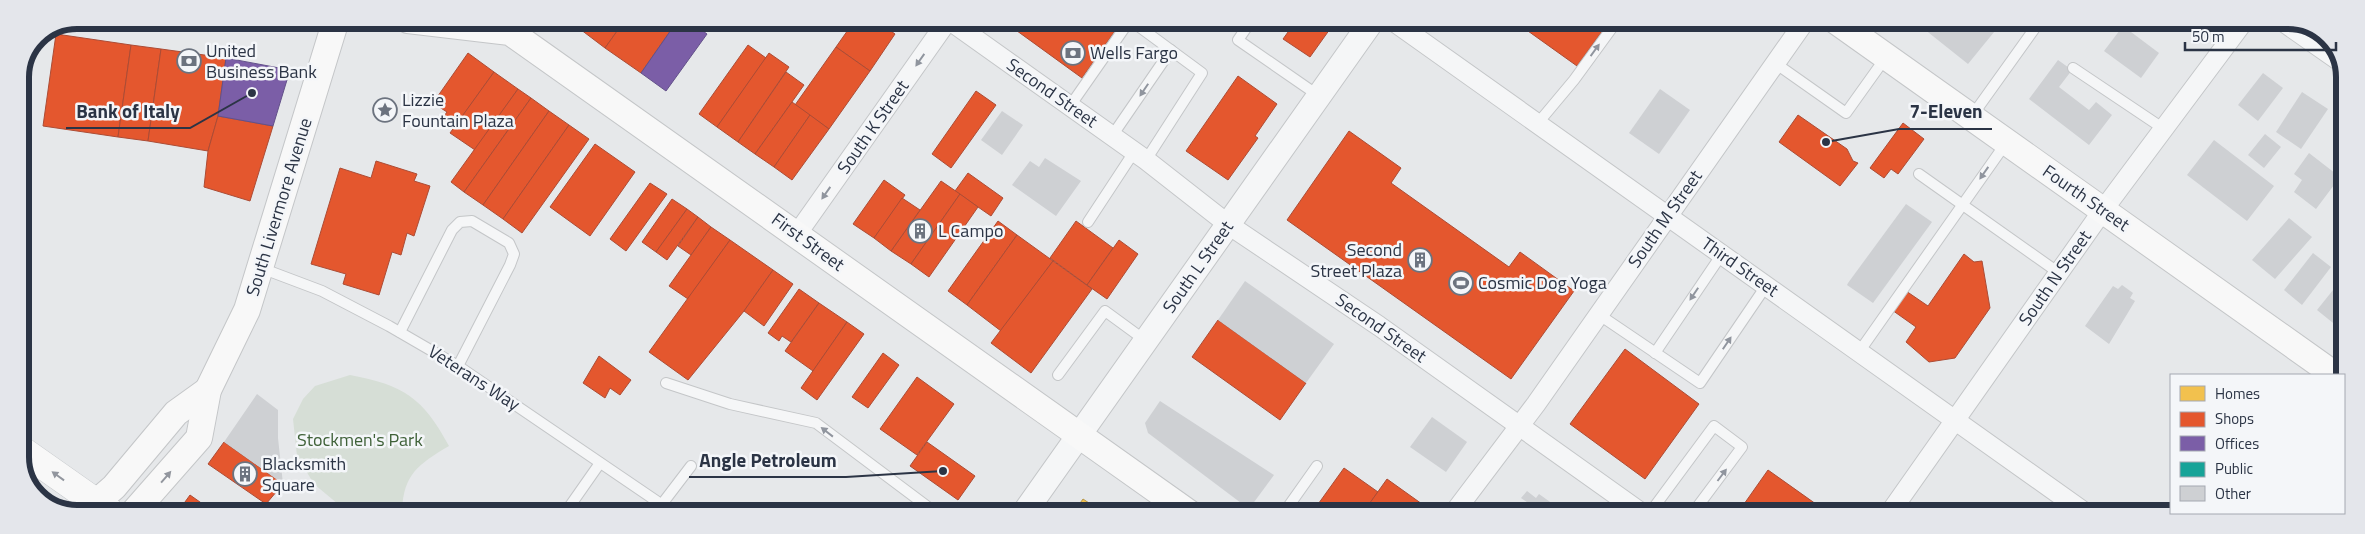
<svg xmlns="http://www.w3.org/2000/svg" width="2365" height="534" font-family="'Titillium Web',sans-serif">
<style>
.green{fill:#d6ded6}
.homes{fill:#f2c14e;stroke:#b6974b}
.shops{fill:#e4572e;stroke:#ac4c35}
.offices{fill:#7b5ea7;stroke:#63518a}
.public{fill:#17a398;stroke:#1d827f}
.building{fill:#ced0d3}
.lines{fill:none;stroke-linecap:round;stroke-linejoin:round}
.service-casing{stroke:#c4c6c8;stroke-width:12}
.minor-casing{stroke:#c4c6c8;stroke-width:21}
.tertiary-casing{stroke:#c4c6c8;stroke-width:26}
.secondary-casing{stroke:#c4c6c8;stroke-width:28}
.primary-casing{stroke:#c2c5c8;stroke-width:29}
.service{stroke:#f5f6f7;stroke-width:10}
.minor{stroke:#f5f6f7;stroke-width:19}
.tertiary{stroke:#f5f6f7;stroke-width:24}
.secondary{stroke:#f8f8f8;stroke-width:26}
.primary{stroke:#f8f8f8;stroke-width:28}
.oneway{fill:#90959e}
.oneway2{fill:#92969e}
.labels{text-anchor:middle;stroke-width:5;stroke-linejoin:round;paint-order:stroke}
.poi-label{font-size:18px;fill:#2b3445;stroke:#f4f6f9;text-anchor:start}
.street-label{font-size:18px;fill:#2b3445;stroke:#f4f6f9}
.park-label{font-size:18px;fill:#3f6138;stroke:#f4f6f9}
.rim{fill:none;stroke:#2b3445;stroke-width:6}
.leader{fill:none;stroke:#2b3445;stroke-width:2}
.callout-dot{fill:#2b3445;stroke:#f4f6f9;stroke-width:2}
.callout-label{font-size:19px;text-anchor:middle;font-weight:bold;fill:#2b3445;stroke:#f4f6f9;stroke-width:5;stroke-linejoin:round;paint-order:stroke}
</style>
<rect width="100%" height="100%" fill="#e6e8ea"/>
<path class="green" d="M350,375c54,10 73,23 99,71 -32,19 -46,29 -47,67h-36l-28,-9 -24,-20 -17,-28 -4,-37 10,-20 12,-13z"/>
<polygon class="homes" points="1083,499 1104,513 1073,513"/>
<g class="shops">
<polygon points="568,20 625,20 605,48"/>
<polygon points="625,20 678,20 641,73 605,48"/>
<polygon points="855,20 876,20 895,34 870,71 836,47"/>
<polygon points="1002,20 1107,20 1117,28 1082,78"/>
<polygon points="1296,21 1319,21 1330,29 1310,57 1283,39"/>
<polygon points="1514,21 1606,21 1608,23 1577,66"/>
<polygon points="56,34 131,45 118,137 43,126"/>
<polygon points="131,45 161,49 148,141 118,137"/>
<polygon points="748,45 766,58 717,127 699,114"/>
<polygon points="836,47 870,71 829,129 795,105"/>
<polygon points="161,49 226,58 218,116 208,151 148,141"/>
<polygon points="468,53 494,72 454,128 442,119 447,112 433,103"/>
<polygon points="769,53 789,67 738,142 717,127"/>
<polygon points="494,72 518,89 475,150 450,133"/>
<polygon points="786,72 804,85 755,154 738,142"/>
<polygon points="1238,76 1277,104 1255,136 1258,138 1228,180 1186,151"/>
<polygon points="518,89 531,98 464,192 451,182"/>
<polygon points="976,91 996,105 951,168 932,154"/>
<polygon points="531,98 549,111 483,205 464,192"/>
<polygon points="792,102 810,115 774,167 755,154"/>
<polygon points="549,111 569,125 503,219 483,205"/>
<polygon points="810,115 829,129 792,180 774,167"/>
<polygon points="1798,115 1847,149 1853,161 1858,163 1840,186 1779,142"/>
<polygon points="218,116 273,126 250,201 204,187 208,151"/>
<polygon points="1903,123 1924,139 1898,174 1891,169 1884,178 1870,168"/>
<polygon points="569,125 589,139 522,233 503,219"/>
<polygon points="1349,131 1401,168 1391,183 1509,267 1520,252 1574,291 1511,379 1287,220"/>
<polygon points="595,144 635,172 590,236 550,207"/>
<polygon points="376,161 417,174 414,181 430,186 414,236 407,233 401,255 392,252 379,295 343,284 346,274 311,264 340,168 371,178"/>
<polygon points="968,173 1003,198 991,216 955,191"/>
<polygon points="884,180 905,195 874,238 853,224"/>
<polygon points="941,181 960,194 911,264 891,251"/>
<polygon points="650,183 667,194 626,251 610,239"/>
<polygon points="960,194 978,207 929,277 911,264"/>
<polygon points="902,198 920,210 891,251 874,238"/>
<polygon points="672,199 687,209 656,252 642,242"/>
<polygon points="687,209 698,217 667,260 656,252"/>
<polygon points="698,217 711,227 691,255 678,246"/>
<polygon points="998,221 1017,235 967,305 948,291"/>
<polygon points="1076,221 1113,248 1087,285 1050,258"/>
<polygon points="711,227 730,240 688,299 669,286"/>
<polygon points="1017,235 1053,261 1001,331 967,305"/>
<polygon points="730,240 773,270 744,311 688,380 649,352"/>
<polygon points="1119,240 1138,254 1107,299 1087,285"/>
<polygon points="1964,254 1974,262 1982,261 1990,308 1955,358 1929,362 1906,342 1916,327 1892,310 1906,291 1928,306"/>
<polygon points="1053,261 1092,289 1031,373 991,343"/>
<polygon points="773,270 793,284 764,326 744,311"/>
<polygon points="799,289 819,303 791,342 782,336 779,341 768,333"/>
<polygon points="819,303 847,322 813,371 785,351"/>
<polygon points="1218,320 1306,383 1280,420 1192,357"/>
<polygon points="847,322 864,334 817,400 801,388"/>
<polygon points="1625,349 1699,404 1645,479 1570,424"/>
<polygon points="883,353 899,365 868,408 852,397"/>
<polygon points="599,356 631,380 620,395 610,388 605,398 583,383"/>
<polygon points="917,377 954,404 917,455 880,429"/>
<polygon points="224,442 283,484 266,504 208,464"/>
<polygon points="927,442 975,476 958,500 910,466"/>
<polygon points="1344,468 1378,492 1362,514 1311,514"/>
<polygon points="1768,470 1830,514 1737,514"/>
<polygon points="1387,479 1422,504 1416,514 1362,514"/>
<polygon points="190,495 207,507 203,513 177,513"/>
</g>
<g class="offices">
<polygon points="678,20 688,20 707,34 666,91 641,73"/>
<polygon points="226,58 290,70 273,126 218,116"/>
</g>
<polygon class="public" points="20,190 27,191 20,241"/>
<g class="building">
<polygon points="1914,21 2003,21 1968,64"/>
<polygon points="2123,26 2159,53 2141,78 2104,51"/>
<polygon points="2058,60 2072,70 2059,87 2089,110 2096,102 2112,115 2089,145 2029,99"/>
<polygon points="2263,73 2283,88 2258,121 2238,105"/>
<polygon points="1660,89 1690,110 1659,154 1629,133"/>
<polygon points="2302,92 2328,109 2301,149 2276,132"/>
<polygon points="1002,111 1023,125 1002,155 981,140"/>
<polygon points="2265,134 2281,147 2264,168 2248,155"/>
<polygon points="2214,140 2274,186 2247,221 2187,175"/>
<polygon points="2309,153 2340,177 2316,209 2294,192 2302,180 2294,174"/>
<polygon points="1045,158 1081,181 1056,216 1012,185 1030,161 1039,167"/>
<polygon points="1906,204 1932,222 1873,303 1847,285 1848,283"/>
<polygon points="2289,218 2312,237 2275,279 2252,260"/>
<polygon points="2313,253 2331,267 2302,305 2284,290"/>
<polygon points="1245,281 1334,344 1306,383 1218,320"/>
<polygon points="2122,285 2133,293 2130,298 2135,301 2109,344 2085,326 2113,286 2118,289"/>
<polygon points="2337,285 2344,290 2343,331 2317,310"/>
<polygon points="257,394 278,410 278,438 283,484 224,442"/>
<polygon points="1160,401 1274,475 1249,509 1148,433 1145,423"/>
<polygon points="1432,417 1467,442 1446,472 1410,447"/>
<polygon points="1527,491 1536,498 1539,494 1567,514 1544,514 1521,498"/>
</g>
<g class="lines">
<g class="service-casing">
<g id="service">
<polyline points="1167,21 1174,26"/>
<polyline points="1251,21 1238,40 1319,96"/>
<polyline points="1775,63 1846,113 1886,57"/>
<polyline points="2073,68 2164,129"/>
<polyline points="1070,106 1130,20 1202,73 1146,160"/>
<polyline points="1972,116 2040,21"/>
<polyline points="1538,123 1574,80 1617,21"/>
<polyline points="1112,136 1171,50"/>
<polyline points="1919,174 2059,273"/>
<polyline points="1088,222 1134,152"/>
<polyline points="261,268 322,291 389,326 458,366 674,513"/>
<polyline points="1598,314 1700,383 1766,286"/>
<polyline points="400,332 452,230 460,222 472,221 509,243 514,254 510,265 458,366"/>
<polyline points="1859,352 2006,143"/>
<polyline points="1655,353 1722,254"/>
<polyline points="1058,375 1105,311 1146,341"/>
<polyline points="666,383 730,404 816,423 936,513"/>
<polyline points="662,504 691,466"/>
<polyline points="565,513 600,463"/>
<polyline points="1283,514 1317,466"/>
<polyline points="1649,514 1714,426 1742,447 1692,514"/>
</g>
</g>
<g class="minor-casing">
<g id="minor">
<polyline points="949,20 1146,160 1229,225 1379,326 1643,514"/>
<polyline points="1393,21 2087,514"/>
<polyline points="2282,21 2342,63"/>
<polyline points="797,234 948,20"/>
<polyline points="1453,514 1536,404 1805,21"/>
<polyline points="1889,514 2103,210 2244,21"/>
</g>
</g>
<g class="tertiary-casing">
<polyline id="tertiary" points="1024,513 1372,21"/>
</g>
<g class="secondary-casing">
<g id="secondary">
<polyline points="408,20 510,32 1189,513"/>
<polyline points="1836,21 2335,375"/>
<polyline points="84,513 114,487 176,413 208,390"/>
<polyline points="133,513 199,438 208,390 247,310 336,20"/>
</g>
</g>
<g class="primary-casing">
<polyline id="primary" points="20,449 111,513"/>
</g>
<use href="#service" class="service"/>
<use href="#minor" class="minor"/>
<use href="#tertiary" class="tertiary"/>
<use href="#secondary" class="secondary"/>
<use href="#primary" class="primary"/>
</g>
<defs><path id="oneway-solid" d="M-6-.8H1V-3.2L6.5 0L1 3.2V.8H-6Z" transform="scale(1.25)"/></defs>
<g class="oneway">
<use href="#oneway-solid" transform="translate(1595 50) rotate(-54)"/>
<use href="#oneway-solid" transform="translate(920 60) rotate(125)"/>
<use href="#oneway-solid" transform="translate(1144 90) rotate(124)"/>
<use href="#oneway-solid" transform="translate(1984 173) rotate(125)"/>
<use href="#oneway-solid" transform="translate(826 193) rotate(125)"/>
<use href="#oneway-solid" transform="translate(1694 294) rotate(124)"/>
<use href="#oneway-solid" transform="translate(1727 343) rotate(-56)"/>
<use href="#oneway-solid" transform="translate(827 432) rotate(-142)"/>
<use href="#oneway-solid" transform="translate(1722 475) rotate(-53)"/>
</g>
<g class="oneway2">
<use href="#oneway-solid" transform="translate(58 476) rotate(-144)"/>
<use href="#oneway-solid" transform="translate(166 477) rotate(-49)"/>
</g>
<defs>
<g id="bank-ring" transform="scale(1.25)"><circle r="9.5" fill="#f4f6f9" stroke="#6c737f" stroke-width="1.5"/><path d="M-6-4H6V4H-6ZM0-2.3a2.3 2.3 0 1 0 0 4.6a2.3 2.3 0 1 0 0-4.6Z" fill="#6c737f"/></g>
<g id="sight-ring" transform="scale(1.25)"><circle r="9.5" fill="#f4f6f9" stroke="#6c737f" stroke-width="1.5"/><path d="M0-6L1.8-2.2L6-1.7L2.9 1.2L3.7 5.4L0 3.3L-3.7 5.4L-2.9 1.2L-6-1.7L-1.8-2.2Z" fill="#6c737f"/></g>
<g id="building-ring" transform="scale(1.25)"><circle r="9.5" fill="#f4f6f9" stroke="#6c737f" stroke-width="1.5"/><path d="M-4-6H4V6H1V3H-1V6H-4ZM-2.5-4.3h1.7v1.8h-1.7ZM.8-4.3h1.7v1.8H.8ZM-2.5-1h1.7V.8h-1.7ZM.8-1h1.7V.8H.8Z" fill="#6c737f"/></g>
<g id="stadium-ring" transform="scale(1.25)"><circle r="9.5" fill="#f4f6f9" stroke="#6c737f" stroke-width="1.5"/><path d="M0-5a6.5 5 0 1 0 0 10a6.5 5 0 1 0 0-10ZM-3.5-1.8h7v3.6h-7Z" fill="#6c737f"/></g>
</defs>
<g fill-rule="evenodd">
<use href="#bank-ring" x="1073" y="53"/>
<use href="#bank-ring" x="189" y="61"/>
<use href="#sight-ring" x="385" y="110"/>
<use href="#building-ring" x="920" y="231"/>
<use href="#building-ring" x="1420" y="260"/>
<use href="#stadium-ring" x="1461" y="283"/>
<use href="#building-ring" x="245" y="474"/>
</g>
<g class="labels">
<g class="poi-label">
<text x="206" y="57">United<tspan x="206" dy="21">Business Bank</tspan></text>
<text x="1090" y="59">Wells Fargo</text>
<text x="402" y="106">Lizzie<tspan x="402" dy="21">Fountain Plaza</tspan></text>
<text x="938" y="237">L Campo</text>
<text x="1402" y="256" text-anchor="end">Second<tspan x="1402" dy="21">Street Plaza</tspan></text>
<text x="1478" y="289">Cosmic Dog Yoga</text>
<text x="262" y="470">Blacksmith<tspan x="262" dy="21">Square</tspan></text>
</g>
<g class="street-label">
<text transform="translate(1052 93) rotate(35)" y="6">Second Street</text>
<text transform="translate(873 127) rotate(-55)" y="6">South K Street</text>
<text transform="translate(2086 198) rotate(35)" y="6">Fourth Street</text>
<text transform="translate(279 207) rotate(-73)" y="6">South Livermore Avenue</text>
<text transform="translate(1665 219) rotate(-55)" y="6">South M Street</text>
<text transform="translate(808 242) rotate(36)" y="6">First Street</text>
<text transform="translate(1198 267) rotate(-55)" y="6">South L Street</text>
<text transform="translate(1740 267) rotate(35)" y="6">Third Street</text>
<text transform="translate(2055 278) rotate(-55)" y="6">South N Street</text>
<text transform="translate(1381 328) rotate(35)" y="6">Second Street</text>
<text transform="translate(474 378) rotate(33)" y="6">Veterans Way</text>
</g>
<g class="park-label">
<text x="360" y="446">Stockmen's Park</text>
</g>
</g>
<path d="M0 0H2365V534H0ZM77 29H2288A48 48 0 0 1 2336 77V457A48 48 0 0 1 2288 505H77A48 48 0 0 1 29 457V77A48 48 0 0 1 77 29Z" fill="#e4e6eb" fill-rule="evenodd"/>
<path class="rim" d="M77 29H2288A48 48 0 0 1 2336 77V457A48 48 0 0 1 2288 505H77A48 48 0 0 1 29 457V77A48 48 0 0 1 77 29Z"/>
<path class="leader" d="M252 93L190 128H66M1826 142L1899 129H1992M943 471L846 477H689"/>
<g class="callout-dot">
<circle cx="252" cy="93" r="5"/>
<circle cx="1826" cy="142" r="5"/>
<circle cx="943" cy="471" r="5"/>
</g>
<g class="callout-label">
<text x="128" y="118">Bank of Italy</text>
<text x="1946" y="118">7-Eleven</text>
<text x="768" y="467">Angle Petroleum</text>
</g>
<rect x="2170" y="374" width="175" height="140" fill="#f4f6f9" stroke="#a4a8b1"/>
<rect x="2180" y="386" width="25" height="15" fill="#f2c14e" stroke="#a4a8b1"/>
<text x="2215" y="399" font-size="15" fill="#2b3445">Homes</text>
<rect x="2180" y="412" width="25" height="15" fill="#e4572e" stroke="#a4a8b1"/>
<text x="2215" y="424" font-size="15" fill="#2b3445">Shops</text>
<rect x="2180" y="436" width="25" height="15" fill="#7b5ea7" stroke="#a4a8b1"/>
<text x="2215" y="449" font-size="15" fill="#2b3445">Offices</text>
<rect x="2180" y="462" width="25" height="15" fill="#17a398" stroke="#a4a8b1"/>
<text x="2215" y="474" font-size="15" fill="#2b3445">Public</text>
<rect x="2180" y="486" width="25" height="15" fill="#ced0d3" stroke="#a4a8b1"/>
<text x="2215" y="499" font-size="15" fill="#2b3445">Other</text>
<path d="M2185 42v8h151v-8" fill="none" stroke="#2b3445" stroke-width="2.5"/>
<text x="2192" y="42" font-size="15" fill="#2b3445" stroke="#f4f6f9" stroke-width="4" paint-order="stroke">50 m</text>
</svg>
